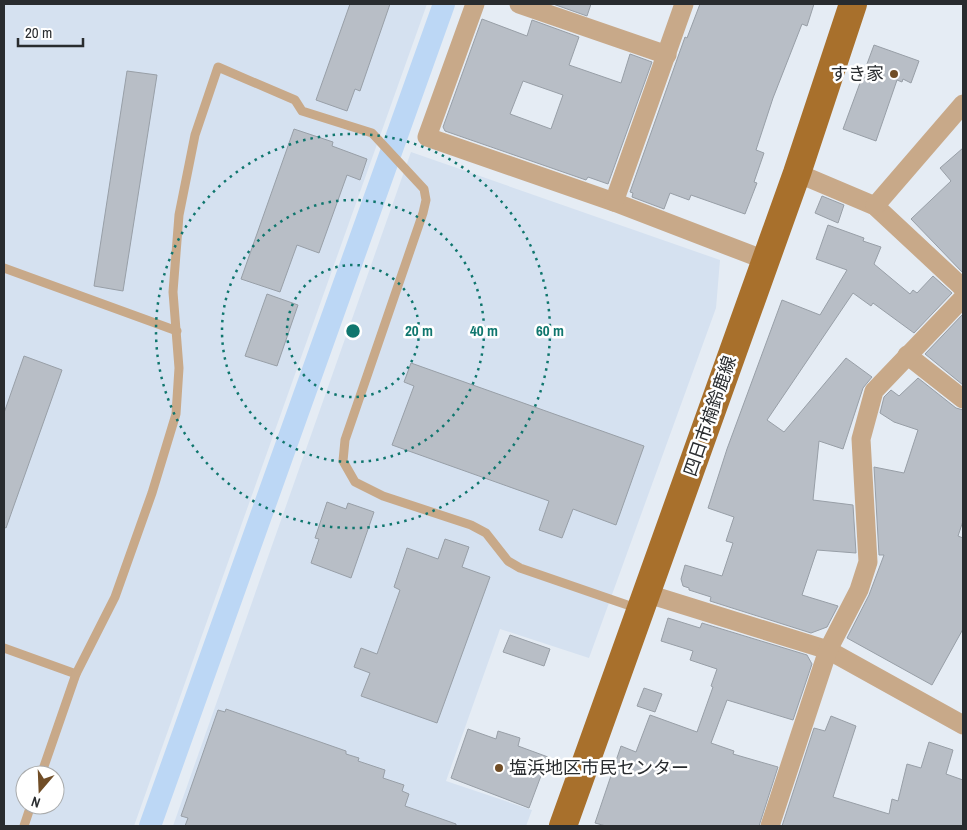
<svg xmlns="http://www.w3.org/2000/svg" width="967" height="830" font-family="'Archivo Narrow','Noto Sans JP',sans-serif">
<style>
.built{fill:#d5e1f0;fill-rule:evenodd}
.lines{fill:none;stroke-linecap:round;stroke-linejoin:round}
.canal{stroke:#bcd7f5;stroke-width:22}
.building{fill:#b8bec6;stroke:#989fa7;fill-rule:evenodd}
.lane{stroke:#c8a989;stroke-width:9}
.street{stroke:#c8a989;stroke-width:19}
.primary{stroke:#a8702c;stroke-width:28}
.ring{fill:none;stroke:#0f766e;stroke-width:2.5;stroke-dasharray:2.5 5}
.poi-dot{fill:#704d26;stroke:#fff;stroke-width:2}
.labels{text-anchor:middle;stroke-width:5;stroke-linejoin:round;paint-order:stroke}
.poi-label{font-size:18px;fill:#292c2f;stroke:#fff;text-anchor:end}
.street-label{font-size:18px;fill:#292c2f;stroke:#fff}
.centre{fill:#0f766e;stroke:#fff;stroke-width:2.5}
.ring-label{font-size:15px;text-anchor:middle;font-weight:bold;fill:#0f766e;stroke:#fff;stroke-width:5;stroke-linejoin:round;paint-order:stroke}
</style>
<rect width="100%" height="100%" fill="#e5ecf4"/>
<g class="built">
<path d="M4,4h423l-293,822h-130zM25,775h30v30h-30z"/>
<polygon points="411,152 720,260 716,308 589,658 500,629 446,781 532,810 526,826 173,826"/>
</g>
<g class="lines">
<polyline class="canal" points="150,826 444,4"/>
</g>
<g class="building">
<polygon points="350,4 390,4 360,91 355,89 347,111 316,100"/>
<polygon points="553,4 591,4 587,16"/>
<polygon points="700,4 814,4 807,26 802,24 773,98 756,150 764,153 754,182 757,183 745,214 691,195 689,200 670,193 664,209 632,197 633,193 630,192 685,37 687,38"/>
<path d="M482,19l45,17 5,-16 47,17 -10,28 52,18 9,-29 22,8 -44,122 -20,-7 -2,3 -141,-49 -2,-4zM523,81l40,14 -12,34 -41,-15z"/>
<polygon points="874,45 919,61 911,83 903,79 902,82 897,80 876,141 843,129"/>
<polygon points="127,71 157,75 123,291 94,286"/>
<polygon points="294,129 333,142 332,146 367,159 360,180 347,175 319,253 297,245 280,292 241,279"/>
<polygon points="963,148 963,273 911,219 951,181 940,168"/>
<polygon points="822,196 844,205 838,223 815,213"/>
<polygon points="828,225 864,238 863,241 881,247 874,264 910,294 913,290 917,293 933,276 952,293 914,333 873,303 871,306 853,293 767,420 784,432 846,358 872,377 863,388 843,449 819,441 813,500 853,505 856,553 817,550 802,595 838,606 827,627 811,633 710,601 711,597 689,590 689,588 683,586 681,579 685,565 722,576 733,543 726,541 734,517 708,508 727,449 782,300 820,315 847,270 816,259"/>
<polygon points="267,294 298,305 277,366 245,356"/>
<polygon points="963,314 963,385 925,354"/>
<polygon points="24,356 62,370 6,528 4,527 4,413"/>
<polygon points="411,363 644,446 616,525 573,509 562,538 539,530 549,501 392,445 414,386 404,382"/>
<polygon points="918,378 956,408 963,410 963,521 958,536 963,538 963,629 932,685 847,638 869,595 884,555 879,555 874,467 904,473 918,430 894,422 880,413 884,397 891,390 899,396"/>
<polygon points="327,502 346,509 348,503 374,512 351,578 311,563 319,539 315,538"/>
<polygon points="445,539 469,547 462,567 490,577 437,723 361,696 370,673 354,667 361,648 377,654 400,590 394,587 407,548 438,559"/>
<polygon points="668,618 700,628 702,623 807,655 812,664 793,720 727,700 711,743 734,751 733,754 778,767 759,826 606,826 595,823 621,746 636,752 650,715 697,732 713,687 711,686 717,669 690,660 693,651 661,641"/>
<polygon points="510,635 550,649 544,666 503,652"/>
<polygon points="644,688 662,694 655,712 637,706"/>
<polygon points="226,709 346,751 346,754 359,758 358,761 385,770 383,778 404,785 402,791 409,794 405,806 456,824 456,826 185,826 188,818 181,816 218,710 225,712"/>
<polygon points="831,716 856,726 833,797 889,814 892,799 898,801 907,764 921,768 929,742 953,750 946,774 963,780 963,826 782,826 814,728 825,731"/>
<polygon points="468,729 496,739 498,731 520,738 518,746 548,757 529,808 451,778"/>
</g>
<g class="lines">
<g class="lane">
<polyline points="4,268 177,331"/>
<polyline points="4,648 76,674"/>
<polyline points="41,775 76,674 115,597 152,493 176,414 179,368 173,292 179,215 195,135 218,67 295,100 302,111 372,133 424,189 426,200 423,213 345,440 343,461 355,482 383,496 471,525 486,533 508,561 520,568 639,609"/>
<polyline points="24,826 31,805"/>
</g>
<g class="street">
<polyline points="475,4 427,137 614,202 765,260"/>
<polyline points="519,4 667,55"/>
<polyline points="797,173 875,206 963,288"/>
<polyline points="614,202 684,4"/>
<polyline points="875,206 963,104"/>
<polyline points="907,355 963,399"/>
<polyline points="648,594 828,650 963,725"/>
<polyline points="770,826 828,650 859,590 868,562 861,439 874,391 963,298"/>
</g>
<polyline class="primary" points="563,826 797,173 853,4"/>
</g>
<g class="ring">
<circle cx="353" cy="331" r="66"/>
<circle cx="353" cy="331" r="131"/>
<circle cx="353" cy="331" r="197"/>
</g>
<g class="poi-dot">
<circle cx="894" cy="74" r="5"/>
<circle cx="499" cy="768" r="5"/>
</g>
<g class="labels">
<g class="poi-label">
<text x="884" y="80">すき家</text>
<text x="509" y="774" text-anchor="start">塩浜地区市民センター</text>
</g>
<g class="street-label">
<text transform="translate(710 416) rotate(-71)" y="6">四日市楠鈴鹿線</text>
</g>
</g>
<circle cx="353" cy="331" r="8" class="centre"/>
<g class="ring-label">
<text x="419" y="336">20 m</text>
<text x="484" y="336">40 m</text>
<text x="550" y="336">60 m</text>
</g>
<rect width="967" height="830" fill="none" stroke="#292c2f" stroke-width="10"/>
<g transform="translate(40 790) rotate(199)"><circle r="24" fill="#ffffff" stroke="#a9abac"/>
<path d="M0-4L9 19L0 12L-9 19Z" fill="#704d26"/>
<text y="-8" font-size="14" font-weight="bold" text-anchor="middle" fill="#292c2f">N</text>
</g>
<path d="M18 38v8h65v-8" fill="none" stroke="#292c2f" stroke-width="2.5"/>
<text x="25" y="38" font-size="15" fill="#292c2f" stroke="#ffffff" stroke-width="4" paint-order="stroke">20 m</text>
</svg>
